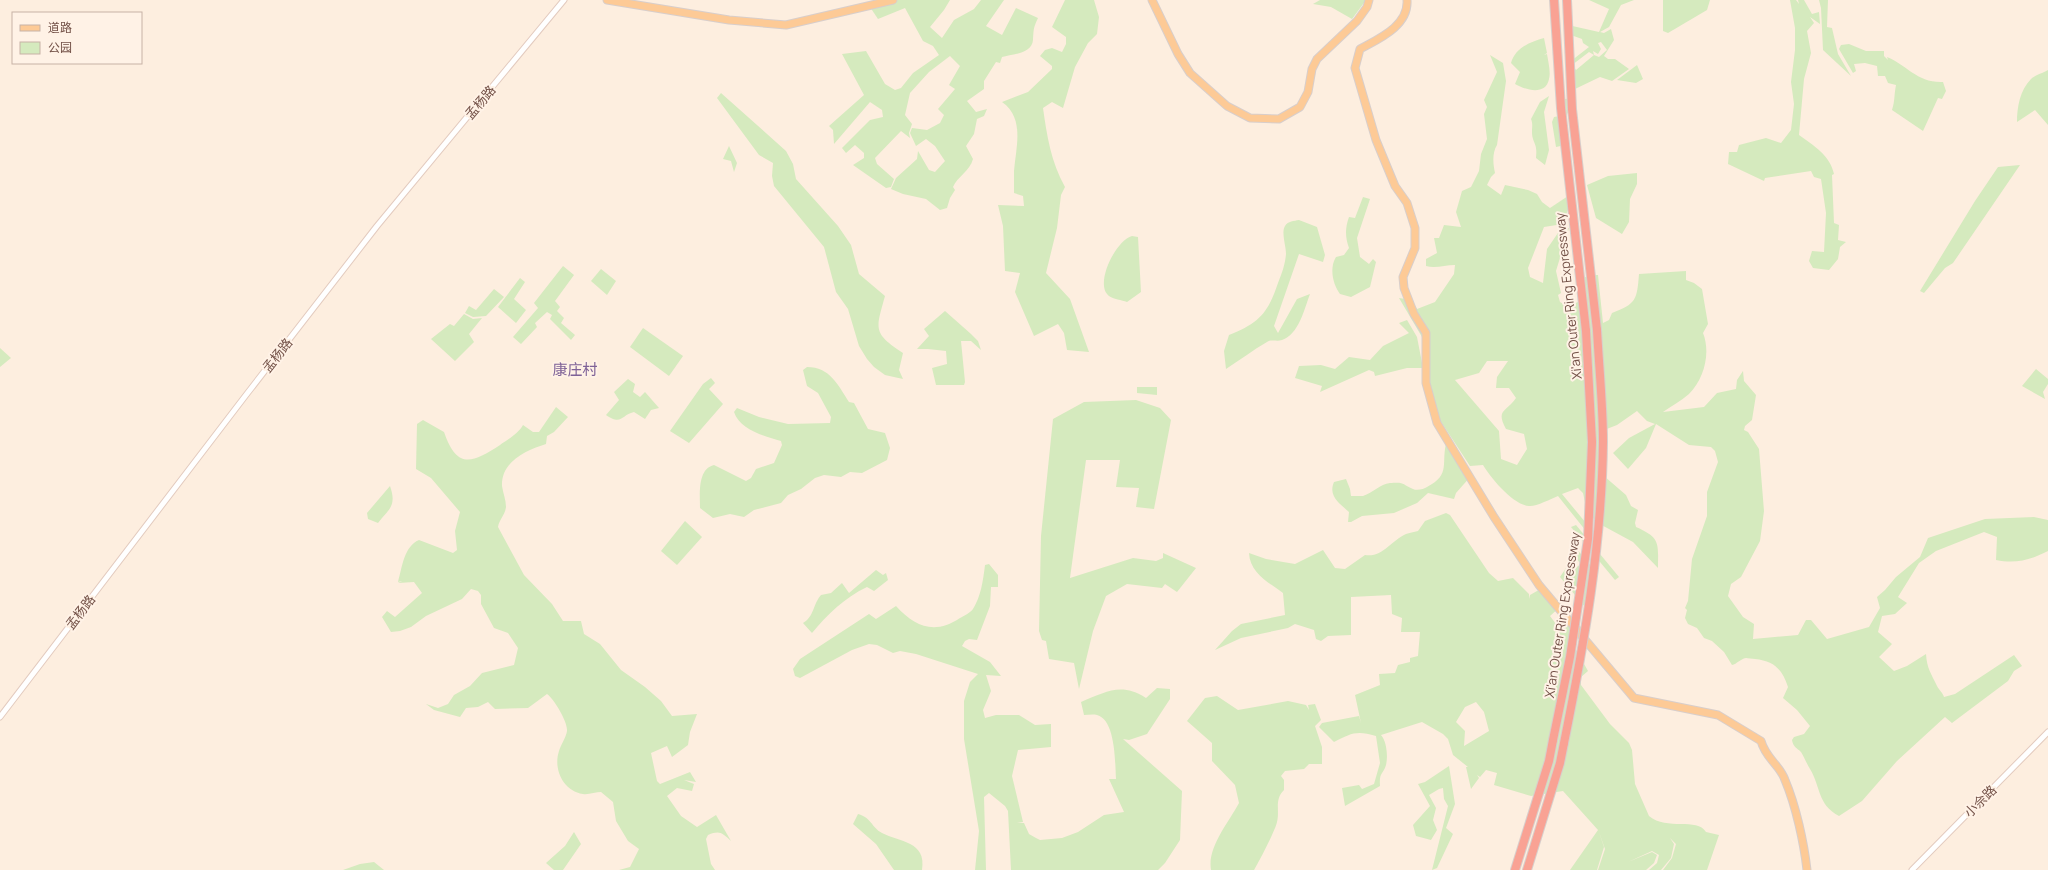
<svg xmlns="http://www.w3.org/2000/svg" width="2048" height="870" font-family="Manrope,'Noto Sans SC',sans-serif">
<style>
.green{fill:#d5eabe;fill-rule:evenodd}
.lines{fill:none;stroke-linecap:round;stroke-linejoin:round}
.minor-casing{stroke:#e3cbbf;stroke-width:7}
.major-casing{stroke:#d8cecb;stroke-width:9}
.highway-casing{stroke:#d8cecb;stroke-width:10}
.minor{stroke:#fff;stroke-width:5}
.major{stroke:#fdca96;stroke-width:7}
.highway{stroke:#f9a294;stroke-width:8}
.highway-bridge-casing{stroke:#d8cecb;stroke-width:10;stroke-linecap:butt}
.highway-bridge{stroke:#f9a294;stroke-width:8}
.labels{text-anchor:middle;stroke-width:4;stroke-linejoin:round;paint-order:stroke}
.street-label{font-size:13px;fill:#735147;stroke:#fff2e6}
.quarter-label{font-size:15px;fill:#7f6297;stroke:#fff2e6}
</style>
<rect width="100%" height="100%" fill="#fdeedf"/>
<g class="green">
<path d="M898,0h52l-6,10 -14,17 12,11 12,-18 20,-11 7,-9h23l-18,26 16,9 14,-27 22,10c-5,11 -4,10 -5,22 -1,14 -21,14 -31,17l-2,6 -4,-1 -12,19v8l-17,12 9,11 11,-3 -3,7 -7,3 -3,15 -8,12 7,13c-3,12 -16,18 -20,28l2,3 -5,8 -3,10 -7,2 -14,-11 -23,-5 -12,-5 5,-11 21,-19 1,-8 11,19 6,2 10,-11 -10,-15 -9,-7 -10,7 -6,-13 2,-5 15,2 13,-7 4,-8 -6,-6 17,-20 -6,-4 11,-19 -10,-10 -21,16 -19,21 -5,22 7,9 -3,9 1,5 -9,-7 -26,27 2,6 17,15 -3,8 -5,1 -33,-23 11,-7v-5l-9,-8 -9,8 -4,-5 28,-28 13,-3 -1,-7 -12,-8 -36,42 -1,-14 -4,-4 35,-31 -22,-41 24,-3 19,33 10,6 6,-2 12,-15 26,-18 -6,-9 -10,-5 -18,-33 -27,11 -8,-12z"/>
<path d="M1065,0h29l5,17 -2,17 -9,9 -13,24 -12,41 -11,-6 -9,6c4,28 8,54 22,79l-4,8 -4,33 -11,45 24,26 19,53 -22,-2 -3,-17 -6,-9 -24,12 -19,-44 5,-19 -15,-2 -2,-45 -5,-21 26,1 -1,-10 -9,-3c0,-7 0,-14 0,-22 2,-24 11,-53 -12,-69l26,-10 24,-23v-3l-12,-10 5,-6 7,-2 10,4 4,-8v-7l-14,-10z"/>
<polygon points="1320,0 1366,0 1352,19 1331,7 1313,4"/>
<path d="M1589,0h45l-13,5 -12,22 -9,5 4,1 7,-4 3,11 -10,16 4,3h7l14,10 -17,12 -12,-4 -25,12 -4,-28 18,-14 -6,-4 -1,-4 -14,-5v-9l31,7 10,-23zM1601,42l6,8 -8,7 -5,-2 -1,-4 5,3 3,-5 -3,-6zM1589,52l5,3 -18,15 -4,-5z"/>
<polygon points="1663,0 1710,0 1707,10 1668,33 1663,31"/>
<path d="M1790,0h6l3,4 -1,-4h6l8,14 7,-2 1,12 -10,-7 4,6 -7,8 4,22 -7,26 -5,56c15,11 31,20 35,39l-2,1 2,48 5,2 -1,15 8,2 -6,5 -2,12 -9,11 -16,-2 -4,-7 3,-10 12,1 2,-39 -5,-34 -7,-2 -3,-6 -46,7 -1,3 -36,-17 1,-12h8l2,-7 27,-7 15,5 10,-13 3,-26 -3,-22 4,-32v-22z"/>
<polygon points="1819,0 1828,0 1827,27 1832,28 1838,54 1851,76 1823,50 1821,8"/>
<path d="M1544,38l3,15 -3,2 3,-1c1,7 4,18 2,25 -3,17 -24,11 -34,5l5,-12 -9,-9c4,-15 19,-21 33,-25z"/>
<path d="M1849,44l17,7h18v5l4,4 -1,-3c20,8 30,26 56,25l3,9 -4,8 -4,-1 -15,33 -31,-21c3,-9 2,-15 4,-25l-8,-2 -3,-7h-7l-1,-10 -12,-3 -11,1 2,7 -3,2 -14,-24 2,-4z"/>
<path d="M1490,55l13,8 3,18 -9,64c-5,8 -4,19 -2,28l-4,4 -4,8 14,10 4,-10 23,5 9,4 5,8 8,6 24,-16 -11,32 -19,3 -16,41 2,9 13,6 4,-34 13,-19 9,-2 -13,43 5,22 -3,2 2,7 7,4 14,-5 -2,-19 9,-7h10l5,48 6,-3 3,-7c24,-9 25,-13 27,-39l47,-3v9l8,3 8,6 6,35 -5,9c8,20 1,46 -14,61 -8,7 -18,12 -26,18l41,-5 13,-14 19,-4 1,-9 6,-9 1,10 12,14 -4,25 -7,6 -1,4 4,2 11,17 5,62 -4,30 -19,36 -10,7 -3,12 15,21 11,7 -1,15 45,-4 8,-15h5l16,19 42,-12 11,-19 -3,-11 8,-7 11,-13 24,-20 8,-19 57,-19 49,-2 14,3v31c-18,9 -32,13 -52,9l1,-23 -13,-5 -48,19 -17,12 -21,34 9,6 -12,11 -13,2 -4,16 14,12 -13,13 15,14 13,-5 19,-12c1,15 5,19 11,32 2,4 6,7 7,11l11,-3 59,-39 8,11 -8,5 -6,10 -56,42 -7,-6 -48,44 -35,40 -23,15c-22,-12 -18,-29 -29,-47 -3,-5 -6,-12 -9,-17 -4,-4 -8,-5 -9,-12l2,-3 10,-3 6,-8 -13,-16 -14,-12 5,-11c-6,-18 -14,-26 -33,-28 -3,0 -7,-1 -9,-1 -6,1 -9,6 -14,7l-8,-13 -12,-11 -8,-3 -7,-10 -9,-4 -3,-6 2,-8 -2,-2 3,-7 4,-42 15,-43v-24l11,-30 -3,-11 -4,-4 -22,-2 -33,-21 -10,24 -18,21 -15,-16 16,-15 26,-14 -8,-3 -10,-10 -20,14 -18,7 8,13 -1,32 -2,-1 22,19 5,11 7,4 -3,13 1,4c25,11 22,16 22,41l-25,-26 -37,-20 -10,-15 -3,-14 -5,-5 -16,6 38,46 -2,6 -40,-50c-7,3 -23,11 -29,10 -16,-1 -39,-29 -46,-41l-13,1 -36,-55 -12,-74 -23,-39 13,2 5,9 18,-7 19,-28 1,-9c-10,0 -20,4 -29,1v-7l11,-6 -3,-15h5l5,-13 17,2 -5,-15 6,-21 9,-4 8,-16 2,-17 6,-15 -3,-25 3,-7 -3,-7 13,-28zM1487,361h21l-11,16 -1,11h13l7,10c-9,14 -21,11 -10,31l18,5 3,15 -10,16 -16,-6 -2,-28 -44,-51 24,-7z"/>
<polygon points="1637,65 1643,79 1636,83 1617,80"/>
<path d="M2048,70v55l-13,-15 -18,12c0,-15 3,-32 14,-43 4,-4 12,-6 17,-9z"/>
<path d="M721,93l65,58 7,13 3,15 42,47 13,19 8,29 26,22c-9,33 -13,37 18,57l-4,17 4,9 -18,-4 -11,-8 -7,-8 -8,-13 -11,-37 -12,-17 -12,-45 -50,-61 -2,-10 1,-13 -14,-8 -42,-57z"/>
<path d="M1549,96l-5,16 5,38 -4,15 -9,-7c2,-15 -4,-15 -4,-26 0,-5 1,-8 -1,-13l9,-17z"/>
<polygon points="1574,98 1562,126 1565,145 1556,147 1552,122 1554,117 1565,115 1565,99"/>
<polygon points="729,146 737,163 734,172 731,161 723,159"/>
<polygon points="2020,165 1953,263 1945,268 1924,293 1920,291 1975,201 1998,167"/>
<polygon points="1637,173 1637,184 1630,199 1629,222 1622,234 1596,218 1587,185 1608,176"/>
<path d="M1363,197l7,2 -13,39 3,19 9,7 4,-5 3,3 -6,25 -19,10 -11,-3c-7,-9 -11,-26 -4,-37l8,-2 5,-7c-4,-11 -4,-20 0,-31l6,1z"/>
<path d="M1299,220l18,7 8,28 -2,7 -24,-8 -25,72 4,7 19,-34 13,-5c-6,16 -11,40 -28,46 -5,2 -10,-1 -15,2 -14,8 -27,18 -41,27l-2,-18 5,-16c30,-12 39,-22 49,-52 4,-10 7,-18 8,-29 0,-8 -5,-22 -1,-28 3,-5 9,-5 14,-6z"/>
<path d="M1132,236l6,1 3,55 -14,10c-5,-2 -14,-3 -18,-6 -15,-11 6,-55 23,-60z"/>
<polygon points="563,266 574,275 555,301 560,307 557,311 564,318 561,323 575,335 571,340 550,319 552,315 547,312 535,323 537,327 521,344 513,337 538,308 534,303"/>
<polygon points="601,269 616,281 607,295 591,281"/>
<polygon points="520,278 525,282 514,299 526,310 516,323 498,307"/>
<polygon points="494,289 504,297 486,316 473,317 465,313 469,306 476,310"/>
<polygon points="945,311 971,334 978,341 981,350 971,341 961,341 965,382 964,385 936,385 932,368 947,364 946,351 928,349 917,349 929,336 924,329"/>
<polygon points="464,314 473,319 482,318 469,334 474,342 455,361 431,339 450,324 454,326"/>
<polygon points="1407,320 1417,337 1423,368 1407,368 1375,376 1374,372 1369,370 1320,392 1322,386 1295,378 1299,366 1321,365 1335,369 1349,357 1370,360 1383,346 1409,333 1399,323"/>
<polygon points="643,328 683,356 669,376 630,347"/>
<polygon points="0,348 11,358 0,367"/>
<path d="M807,367c23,0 31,18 42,35l5,1 14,26 17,4 5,15 -3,12 -25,13 -12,-1 -9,5 -17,-2 -9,3 -14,11 -13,6 -7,8 -27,7 -10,7 -14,-3 -17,4 -13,-10c0,-13 -3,-39 14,-43l32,16 5,-3 5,-9 18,-6 8,-18 -1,-4c-17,-5 -41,-11 -47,-29l3,-4 22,9 29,7 42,-1 1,-6 -13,-24 -11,-7 -4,-16z"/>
<polygon points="2036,369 2048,379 2048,384 2043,392 2045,399 2022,386"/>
<polygon points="711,378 715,383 709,389 723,404 689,443 670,431 703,384"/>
<path d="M628,379l7,5 -2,8 7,5 5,-5 14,16 -8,2 -6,9 -11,-7c-13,3 -12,14 -28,3l13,-15 -5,-8z"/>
<polygon points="1137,387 1157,387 1157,395 1137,393"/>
<polygon points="1136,400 1160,408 1171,420 1154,509 1136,507 1139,488 1116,487 1120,460 1086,460 1070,578 1133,558 1156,561 1163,558 1163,553 1196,568 1177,592 1165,584 1162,588 1127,584 1106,596 1093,631 1079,689 1074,663 1049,659 1046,641 1042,640 1039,631 1041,536 1053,419 1084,402"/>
<path d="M556,407l12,10 -14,15 -7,4 -1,8c-19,6 -45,17 -44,42 1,7 4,14 4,21 -1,8 -7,13 -8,20l26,48 28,29 11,17h18l3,13 16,10 21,26 24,17 16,14 11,15 25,-2 -7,18 -2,13 -16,12 -5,-11 -16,7 6,28 3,3 30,-12 6,10 -12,-2 10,4 -2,7 -15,-3 -10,8 14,20 16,11 19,-12 15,26c-9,-8 -11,-11 -23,-6l-2,4 5,25 4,6h-96l11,-3 9,-18 -11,-8 -12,-20 -3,-19 -12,-10c-5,0 -13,3 -18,2 -20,-3 -30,-25 -24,-43 2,-7 7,-13 8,-20 1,-9 -13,-32 -20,-37l-19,14 -33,1 -7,-7 -10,5 -12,1 -6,9 -26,-7 -8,-6 12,4 10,-4 6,-9 16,-9 12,-13 32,-8 4,-17 -10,-15 -14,-5 -13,-24v-9l-3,-4 -7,-2 -9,10 -36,17 -15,11 -11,4 -9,1 -9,-15 5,-6 8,6 27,-24 -8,-11 -16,1 4,-2 -4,1c4,-14 6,-36 21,-42l34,13 4,-3 -2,-19 5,-19 -29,-34 -15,-9 1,-45 6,-4 21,12c13,37 27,32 56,13 7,-5 19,-12 23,-20l10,7h6z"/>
<path d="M1447,440l24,36 -15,17 -2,6 -26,-6 -11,10 -23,10 -32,3 -11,6h-3l1,-10c-10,-9 -21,-16 -15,-30l12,-3 4,10 1,7c3,0 8,0 12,0 10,-3 17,-12 27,-13 16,-1 11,1 23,6 4,2 11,0 14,-2 25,-13 13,-24 20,-47z"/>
<path d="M390,486c7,20 -1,23 -12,37l-10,-4 -1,-6z"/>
<path d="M1446,513l4,2 39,58 9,8 15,-3 16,16v5l1,-4 14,-8 16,20 -10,9 6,8 14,-8 13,13 -13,10 18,32 -7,6v8l29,39 19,19 3,7 3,34 14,32c18,15 48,1 57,16l13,3 -12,35h-44l9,-12 4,-14 -6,-6 4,6 -3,14 -10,12h-12l8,-7 2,-8 -7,-4 -24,11 24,-10 5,3 -3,8 -8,7h-48l7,-21 -6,-17 5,15 -7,23h-27l28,-40 -35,-39 -32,5 -37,-11 3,-12 -11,-3 -6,7 -3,-2 2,3 -8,11 -5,-22h2l-15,-12 -5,-16 -5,-5 -21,-12 -41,13c6,7 7,22 5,30 -3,10 -7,7 -6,21l-35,20 -3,-18 17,-3 3,4 12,-5 6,-21 -4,-27c-19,-6 -25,-3 -42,6l-15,-15 3,-4 37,-7 2,7 -6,-28 25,-10 -1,-11 16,-1 3,-8 12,-3v-4l8,-2 2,-24h-19l1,-14 -10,-4 -1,-19 -40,2v38l-23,1 -7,5 -5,-2 -2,-9 -19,-6 -7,4 -47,10 -26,12 17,-19 9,-7 44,-9 -2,-22c-15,-11 -33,-20 -34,-40l17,6 29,5 28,-14 12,18 10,1 20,-14c17,3 26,-14 41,-21 3,-1 8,-2 12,-3l7,-10zM1476,702l8,10 5,19 -25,15 1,-15 -9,-9 9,-15z"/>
<polygon points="685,521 702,537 677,565 661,551"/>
<polygon points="1576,525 1619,577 1615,580 1571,527"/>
<polygon points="1575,547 1596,572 1585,607 1560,577 1566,568 1570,572 1581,564 1572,554"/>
<path d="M989,564l9,11v12h-7l-1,19 -13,34 -8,-1 -4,2 -3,5 28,16 11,14 -15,-1 5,16 -8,19 2,8 11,-3h23l16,10 16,-1v23l-33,3 -6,26 11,46 -6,1h7l5,11 7,4 4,2 22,-2 16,-6 26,-17 20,-3 -15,-33h7c-1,-15 0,-59 -19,-64 -4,-1 -9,0 -13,0l-3,-13c25,-10 40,-20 65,-4l11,-10 13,1v10l-23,35 -18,6 -6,-1 59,52 -2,49 -15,23 -7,7h-147l-3,-59 -3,-5 -16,-13 -5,4 2,73h-11l4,-39 -15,-92v-38l6,-19 8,-8 -62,-20 -16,-3 -7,2 -16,-8 -8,-1 -17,6 -52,28 -5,-2 -2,-7 7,-10 69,-45 7,5 20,-13c19,21 39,29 64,12 4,-2 10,-5 13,-9 8,-13 10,-28 12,-44z"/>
<path d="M876,570l7,5 3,-2 2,7 -14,11 -7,-4c-23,11 -39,27 -55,46l-9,-10c11,-6 10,-19 18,-28l10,-2 11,-10 7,10z"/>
<path d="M1217,696l21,14 50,-9 18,4 3,5 -1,-5 7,-1 6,16 -6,6 7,21v17h-13l-5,5 -19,2 -4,5 3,4v10c-10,10 -4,20 -7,32 -2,9 -17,38 -23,48h-43c-4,-23 18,-48 28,-67l-4,-18 -23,-24v-18l-25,-22 18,-23z"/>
<polygon points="1449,766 1455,804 1446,828 1453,834 1437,868 1432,870 1448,806 1444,799 1443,788 1439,789 1429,795 1436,808 1433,820 1437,830 1431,840 1416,836 1413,825 1430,806 1418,784 1425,782"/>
<path d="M858,814c14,4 13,13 24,19 17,9 45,8 40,37h-28l-18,-26 -23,-20z"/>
<polygon points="574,832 581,844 563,870 554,870 546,863 565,846"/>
<polygon points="374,862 384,870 343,870 360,864"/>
</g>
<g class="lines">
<g class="minor-casing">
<g id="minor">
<polyline points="0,717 246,395 377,226 564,0"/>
<polyline points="1912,870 2048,732"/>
</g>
</g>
<g class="major-casing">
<g id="major">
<polyline points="607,0 729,20 786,25 893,0"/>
<polyline points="1152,0 1178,54 1190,73 1227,106 1250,118 1279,119 1300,107 1308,92 1312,69 1317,59 1357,21 1367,7 1369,0"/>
<path d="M1407,0c2,26 -29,39 -47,49l-5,19 21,72 19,46 12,17 8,25v20l-12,29 1,11 10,26 12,19v50l11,40 57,94 45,68 95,113 84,17 43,26c5,18 19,24 24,39 11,26 19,63 22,90"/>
</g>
</g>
<g class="highway-casing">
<g id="highway">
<polyline points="1554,0 1561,108 1586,331"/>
<polyline points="1567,0 1572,109 1597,330"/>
<polyline points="1515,870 1549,761 1553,740"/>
<polyline points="1527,870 1560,763 1564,743"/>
</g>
</g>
<use href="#minor" class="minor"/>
<use href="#major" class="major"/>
<use href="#highway" class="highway"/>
<g class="highway-bridge-casing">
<g id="highway-bridge">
<polyline points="1553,740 1570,657 1588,539 1592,442 1586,331"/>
<path d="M1564,743c20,-99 38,-199 39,-301 0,-37 -4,-75 -6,-112"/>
</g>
</g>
<use href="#highway-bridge" class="highway-bridge"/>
</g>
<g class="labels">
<g class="street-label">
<text transform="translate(480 102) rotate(-50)" y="5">孟杨路</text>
<text transform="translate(1568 296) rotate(-96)" y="5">Xi'an Outer Ring Expressway</text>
<text transform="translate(277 355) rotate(-52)" y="5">孟杨路</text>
<text transform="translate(80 612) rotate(-53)" y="5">孟杨路</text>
<text transform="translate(1562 615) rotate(-81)" y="5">Xi'an Outer Ring Expressway</text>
<text transform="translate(1980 801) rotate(-45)" y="5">小佘路</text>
</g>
<g class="quarter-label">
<text x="575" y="375">康庄村</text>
</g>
</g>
<rect x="12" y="12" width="130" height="52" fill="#fff2e6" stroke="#c7b2a6"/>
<rect x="20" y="25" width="20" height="6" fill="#fdca96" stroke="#c7b2a6"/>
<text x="48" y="32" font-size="12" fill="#735147">道路</text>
<rect x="20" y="42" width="20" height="12" fill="#d5eabe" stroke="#c7b2a6"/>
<text x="48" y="52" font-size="12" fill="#735147">公园</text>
</svg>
